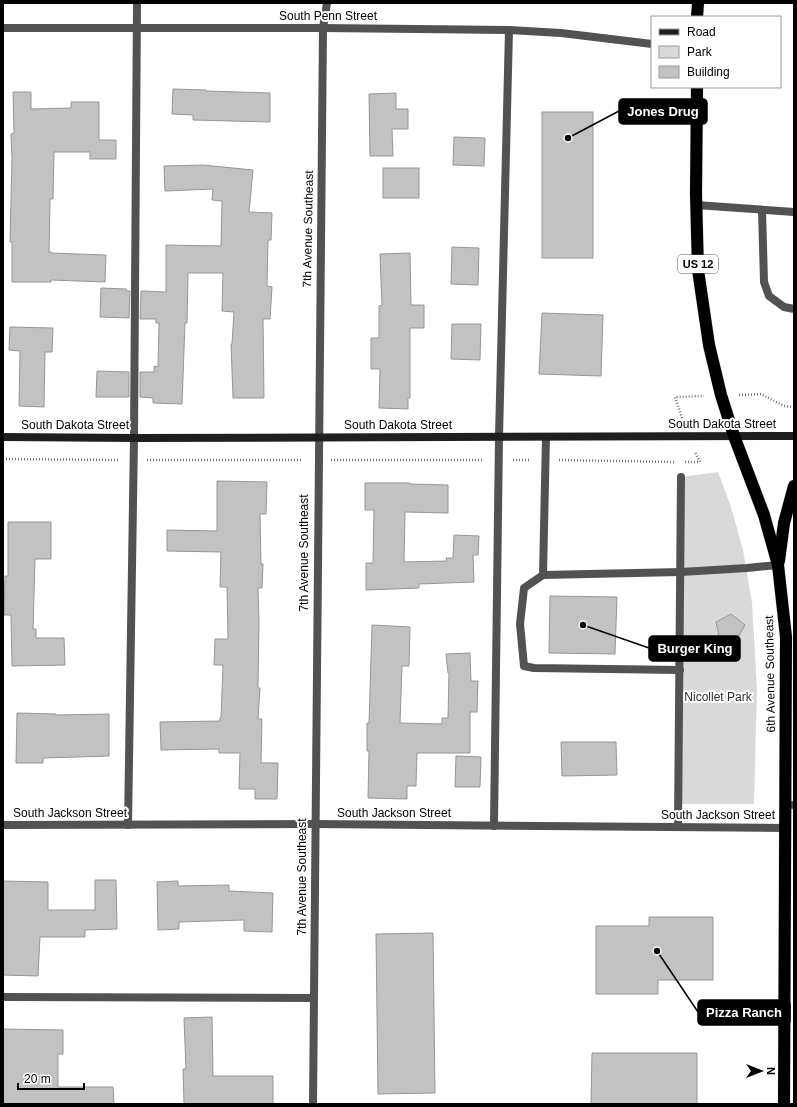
<svg xmlns="http://www.w3.org/2000/svg" width="797" height="1107" font-family="Helvetica,sans-serif">
<style>
.green{fill:#d9d9d9}
.building{fill:#c2c2c2;stroke:#969696}
.lines{fill:none;stroke-linecap:round;stroke-linejoin:round}
.highway-casing{stroke:#dbdbdb;stroke-width:13}
.path{stroke:#747474;stroke-width:2.5;stroke-dasharray:1 2;stroke-linecap:butt}
.lane{stroke:#525252;stroke-width:8}
.street{stroke:#525252;stroke-width:8}
.secondary{stroke:#1f1f1f;stroke-width:8}
.highway{stroke:#000;stroke-width:12}
.labels{text-anchor:middle;stroke-width:4;stroke-linejoin:round;paint-order:stroke}
.shield{fill:#fff;stroke:#4c4c4c;stroke-width:1}
.shield-label{font-size:11px;font-weight:bold;fill:#000}
.street-label{font-size:12px;fill:#000;stroke:#fff}
.park-label{font-size:12px;fill:#303030;stroke:#fff}
.leader{fill:none;stroke:#000;stroke-width:1.5}
.callout-dot{fill:#000;stroke:#fff;stroke-width:1.5}
.callout{fill:#000;stroke:#000;stroke-width:1.5}
.callout-label{font-size:13px;text-anchor:middle;font-weight:bold;fill:#fff}
</style>
<rect width="100%" height="100%" fill="#fff"/>
<polygon class="green" points="718,472 731,507 743,550 752,603 757,689 754,804 678,804 681,477"/>
<g class="building">
<polygon points="173,89 206,90 206,91 270,93 270,122 193,120 193,115 172,114"/>
<polygon points="13,92 31,92 31,109 71,108 71,102 99,102 99,140 116,140 116,159 90,159 90,152 54,152 53,199 50,199 49,252 51,252 51,253 106,255 105,282 51,280 51,282 12,282 12,242 10,242 12,158 11,134 14,133"/>
<polygon points="396,93 396,109 408,109 408,129 392,129 393,156 370,156 369,94"/>
<rect x="542" y="112" width="51" height="146"/>
<polygon points="454,137 485,138 484,166 453,165"/>
<polygon points="203,165 253,170 249,212 272,213 271,240 268,240 267,286 272,287 270,319 263,319 264,398 233,398 231,344 232,344 234,312 222,311 223,273 188,273 187,323 185,323 182,404 153,403 153,398 140,397 140,372 154,372 154,366 158,367 159,323 156,323 156,319 140,319 141,291 166,292 166,245 221,246 222,201 212,200 213,189 165,191 164,166"/>
<rect x="383" y="168" width="36" height="30"/>
<polygon points="452,247 479,248 478,285 451,284"/>
<polygon points="410,253 411,305 424,305 424,328 410,328 410,398 408,398 408,409 379,408 380,369 371,369 371,338 379,338 379,306 382,305 380,254"/>
<polygon points="101,288 126,289 126,291 130,291 129,318 100,317"/>
<polygon points="542,313 603,315 601,376 539,374"/>
<polygon points="452,324 481,324 480,360 451,359"/>
<polygon points="10,327 53,328 52,352 45,352 44,407 19,406 20,351 9,350"/>
<polygon points="97,371 129,372 129,397 96,397"/>
<polygon points="217,481 267,482 266,514 260,514 261,564 263,564 262,588 258,588 259,621 258,688 260,688 258,719 262,719 261,763 278,763 277,799 255,799 255,789 239,789 240,753 219,753 219,749 161,750 160,722 220,721 220,718 221,718 223,665 214,665 215,639 228,639 227,587 220,587 221,552 167,551 167,530 217,531"/>
<polygon points="365,483 410,483 410,484 448,485 448,513 405,512 404,562 447,561 446,558 453,558 454,535 479,536 478,555 473,555 474,582 419,584 419,588 366,590 366,563 373,563 374,510 365,510"/>
<polygon points="8,522 51,522 51,559 35,559 33,629 36,629 36,638 64,638 65,665 12,666 11,615 4,615 5,576 8,576"/>
<polygon points="550,596 617,597 615,654 549,653"/>
<polygon points="731,614 745,625 736,641 720,640 716,622"/>
<polygon points="372,625 410,627 409,666 402,666 400,723 442,724 442,718 448,718 449,673 448,673 446,654 470,653 471,681 478,681 477,712 470,712 470,753 417,753 416,786 407,786 407,799 368,798 369,751 367,751 367,723 369,723"/>
<polygon points="17,713 56,714 56,715 109,714 109,756 43,758 43,763 16,763"/>
<polygon points="561,742 616,742 617,775 562,776"/>
<polygon points="456,756 481,757 480,787 455,787"/>
<polygon points="95,880 116,880 117,929 85,930 85,937 40,937 38,976 3,975 3,881 48,882 48,910 95,910"/>
<polygon points="178,881 178,886 229,885 229,891 273,893 272,932 244,931 244,920 179,922 179,929 158,930 157,882"/>
<polygon points="649,917 713,917 713,980 658,980 658,994 596,994 596,926 649,926"/>
<polygon points="433,933 435,1093 378,1094 376,934"/>
<polygon points="212,1017 213,1076 273,1076 273,1104 184,1104 183,1069 186,1069 184,1018"/>
<polygon points="3,1029 63,1030 63,1054 58,1054 58,1087 113,1087 114,1104 3,1104"/>
<polygon points="592,1053 697,1053 697,1104 591,1104"/>
</g>
<g class="lines">
<g class="highway-casing">
<g id="highway">
<polyline points="697,17 698,3"/>
<polyline points="697,87 696,194 698,270 709,345 721,395 734,436 764,515 778,565 786,637 784,1104"/>
<polyline points="779,561 784,523 794,486"/>
</g>
</g>
<g class="path">
<polyline points="739,395 761,394 784,406 794,407"/>
<polyline points="683,421 675,397 704,396"/>
<polyline points="3,459 118,460"/>
<polyline points="147,460 302,460"/>
<polyline points="331,460 484,460"/>
<polyline points="513,460 530,460"/>
<polyline points="559,460 676,462"/>
<polyline points="685,462 700,462 695,452"/>
</g>
<g class="lane">
<polyline points="696,205 794,212"/>
<polyline points="762,210 764,282 769,296 784,307 794,309"/>
<polyline points="546,437 543,575 681,572"/>
<polyline points="543,575 524,588 520,624 524,666 534,668 680,670"/>
<polyline points="128,825 134,438 137,3"/>
<polyline points="494,826 499,437 509,30"/>
<polyline points="3,997 313,998"/>
</g>
<g class="street">
<polyline points="3,28 323,28 509,30 561,33 652,44"/>
<polyline points="681,572 747,568 778,565"/>
<polyline points="785,805 794,805"/>
<polyline points="3,825 314,824 785,828"/>
<polyline points="678,827 681,477"/>
<path d="M313,1104c0,-359 5,-718 10,-1076l4,-25"/>
</g>
<polyline class="secondary" points="3,437 134,438 794,436"/>
<use href="#highway" class="highway"/>
</g>
<g class="labels">
<rect class="shield" x="678" y="255" width="40" height="18" rx="3"/>
<g class="shield-label">
<text x="698" y="268">US 12</text>
</g>
<g class="street-label">
<text x="328" y="20">South Penn Street</text>
<text transform="translate(308 229) rotate(-89)" y="4">7th Avenue Southeast</text>
<text x="722" y="428">South Dakota Street</text>
<text x="75" y="429">South Dakota Street</text>
<text x="398" y="429">South Dakota Street</text>
<text transform="translate(304 553) rotate(-90)" y="4">7th Avenue Southeast</text>
<text transform="translate(770 674) rotate(-91)" y="4">6th Avenue Southeast</text>
<text x="70" y="817">South Jackson Street</text>
<text x="394" y="817">South Jackson Street</text>
<text x="718" y="819">South Jackson Street</text>
<text transform="translate(302 877) rotate(-90)" y="4">7th Avenue Southeast</text>
</g>
<g class="park-label">
<text x="718" y="701">Nicollet Park</text>
</g>
</g>
<path class="leader" d="M568 138L619 111M583 625L649 648M657 951L698 1012"/>
<g class="callout-dot">
<circle cx="568" cy="138" r="4"/>
<circle cx="583" cy="625" r="4"/>
<circle cx="657" cy="951" r="4"/>
</g>
<g class="callout">
<rect x="619" y="99" width="88" height="25" rx="4"/>
<rect x="649" y="636" width="91" height="25" rx="4"/>
<rect x="698" y="1000" width="92" height="25" rx="4"/>
</g>
<g class="callout-label">
<text x="663" y="116">Jones Drug</text>
<text x="695" y="653">Burger King</text>
<text x="744" y="1017">Pizza Ranch</text>
</g>
<rect width="797" height="1107" fill="none" stroke="#000000" stroke-width="8"/>
<rect x="651" y="16" width="130" height="72" fill="#ffffff" stroke="#999999"/>
<rect x="659" y="29" width="20" height="6" fill="#1f1f1f" stroke="#999999"/>
<text x="687" y="36" font-size="12" fill="#000000">Road</text>
<rect x="659" y="46" width="20" height="12" fill="#d9d9d9" stroke="#999999"/>
<text x="687" y="56" font-size="12" fill="#000000">Park</text>
<rect x="659" y="66" width="20" height="12" fill="#c2c2c2" stroke="#999999"/>
<text x="687" y="76" font-size="12" fill="#000000">Building</text>
<g transform="translate(761 1071) rotate(90)" stroke="#ffffff" stroke-width="3" paint-order="stroke">
<path d="M0-3L7 15L0 10L-7 15Z" fill="#000000"/>
<text y="-6" font-size="11" font-weight="bold" text-anchor="middle" fill="#000000">N</text>
</g>
<path d="M18 1083v6h66v-6" fill="none" stroke="#000000" stroke-width="2"/>
<text x="24" y="1083" font-size="12" fill="#000000" stroke="#ffffff" stroke-width="3" paint-order="stroke">20 m</text>
</svg>
